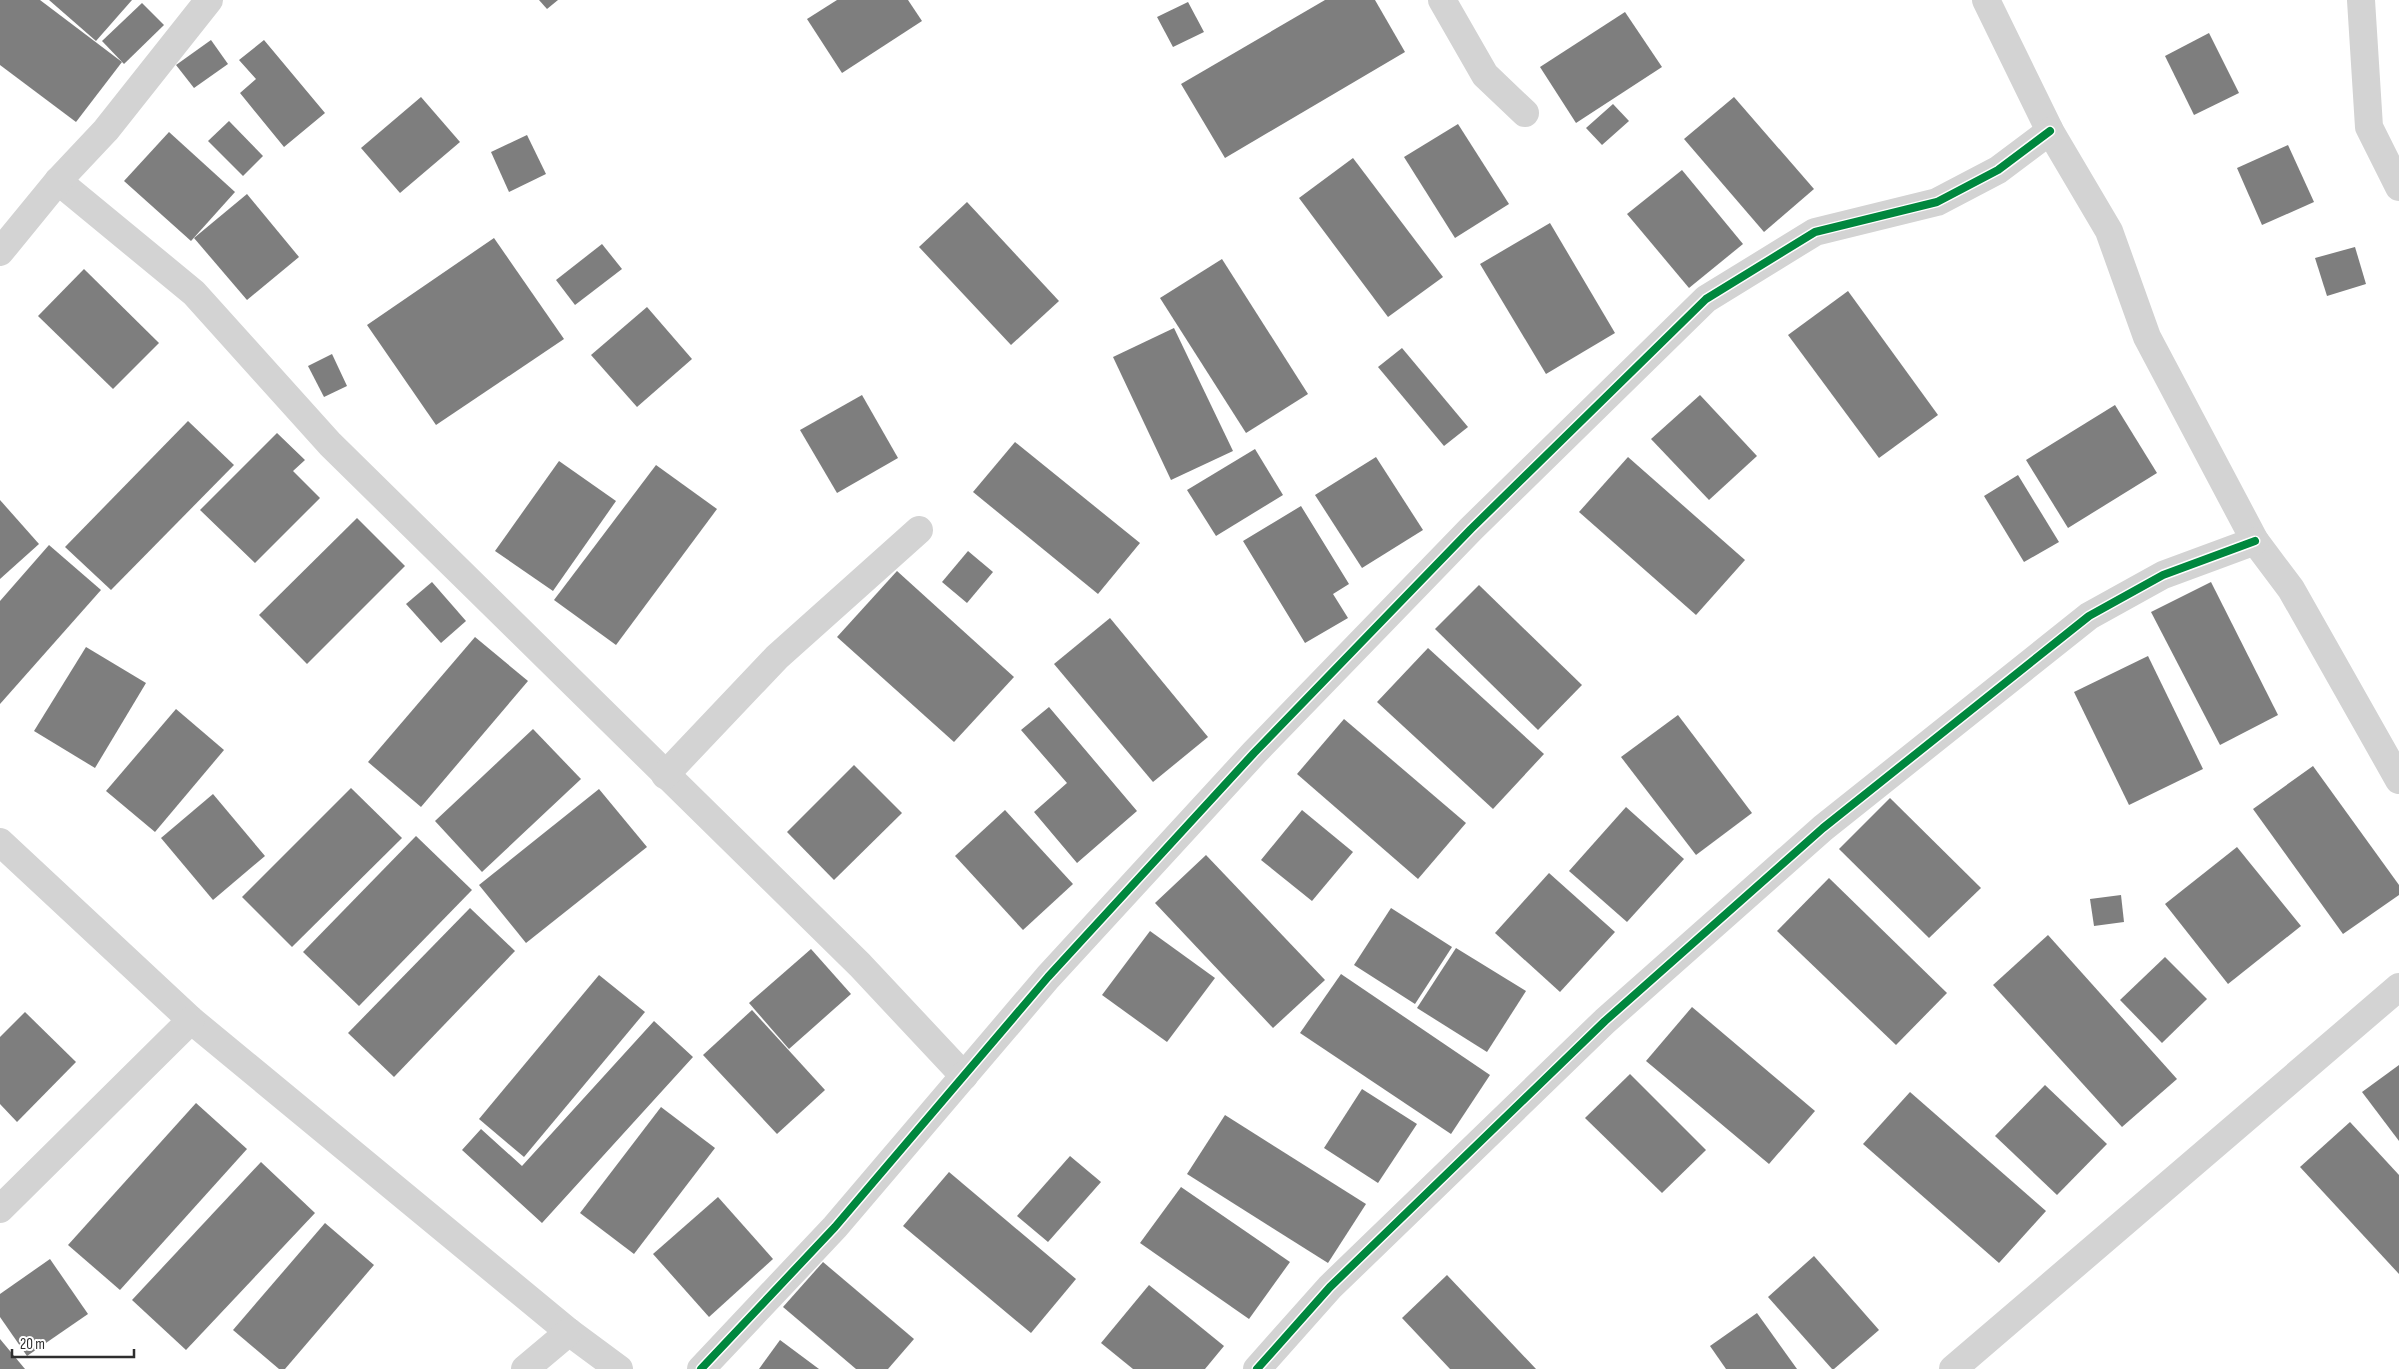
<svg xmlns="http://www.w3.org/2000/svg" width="2399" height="1369" font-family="'Sofia Sans Condensed',sans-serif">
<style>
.building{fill:#7e7e7e}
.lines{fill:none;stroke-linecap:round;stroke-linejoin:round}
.street{stroke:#d3d3d3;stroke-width:28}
.cycleway-casing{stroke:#fff;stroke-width:11}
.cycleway{stroke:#00873e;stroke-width:8}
</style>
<rect width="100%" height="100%" fill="#fff"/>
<g class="building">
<polygon points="0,0 40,0 122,62 76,122 0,65"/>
<polygon points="49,0 132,0 96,41"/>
<polygon points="539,0 558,0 547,9"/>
<polygon points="837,0 908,0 922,21 842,73 807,19"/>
<polygon points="1325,0 1375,0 1405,52 1225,158 1181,84"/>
<polygon points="1188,2 1204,32 1173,47 1157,17"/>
<polygon points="142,3 164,25 124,64 102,41"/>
<polygon points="1625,12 1662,67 1576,123 1540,67"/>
<polygon points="2209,33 2239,93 2194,115 2165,56"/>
<polygon points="211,40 228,64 194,88 176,65"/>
<polygon points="264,40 325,113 284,147 240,93 256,79 239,60"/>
<polygon points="421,97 460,142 400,193 361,148"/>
<polygon points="1734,97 1814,189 1764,232 1684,139"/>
<polygon points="1613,104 1629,121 1602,145 1586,128"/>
<polygon points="229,121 263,156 243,176 208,141"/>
<polygon points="1458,124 1509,204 1455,238 1404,157"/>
<polygon points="169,132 235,192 191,241 124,181"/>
<polygon points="527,135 546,174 509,192 491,152"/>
<polygon points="2288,145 2314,202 2262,225 2237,168"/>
<polygon points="1353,158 1443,277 1388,317 1299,198"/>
<polygon points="1682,170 1743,244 1689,288 1627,214"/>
<polygon points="247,194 299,257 247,300 194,238"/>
<polygon points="967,202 1059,301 1011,345 919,247"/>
<polygon points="1550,223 1615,333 1546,374 1480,264"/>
<polygon points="494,238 564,339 436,425 367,325"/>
<polygon points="602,244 622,269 575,305 556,280"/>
<polygon points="2355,247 2366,284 2327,296 2315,258"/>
<polygon points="1222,259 1308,394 1246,433 1160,298"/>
<polygon points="84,269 159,343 113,389 38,316"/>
<polygon points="1848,291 1938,415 1879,458 1788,335"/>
<polygon points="647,307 692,359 637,407 591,355"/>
<polygon points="1174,328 1233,451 1171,480 1113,357"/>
<polygon points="1402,348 1468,427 1444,446 1378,367"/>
<polygon points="332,354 347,386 324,397 308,366"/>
<polygon points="862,395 898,458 837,493 800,430"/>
<polygon points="1700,395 1757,456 1709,500 1651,439"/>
<polygon points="2115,405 2157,473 2068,528 2026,460"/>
<polygon points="188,421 234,465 111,590 65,547"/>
<polygon points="277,433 305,460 293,471 320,498 255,563 200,510"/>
<polygon points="1015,442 1140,543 1098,594 973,492"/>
<polygon points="1255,449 1283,495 1216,536 1187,490"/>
<polygon points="1376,457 1423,530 1362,568 1315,495"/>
<polygon points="1628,457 1745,560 1696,615 1579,512"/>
<polygon points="559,461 616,501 553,591 495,551"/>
<polygon points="656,465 717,509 616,645 554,600"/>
<polygon points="2018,475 2059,542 2024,562 1984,496"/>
<polygon points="0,500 39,544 0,579"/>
<polygon points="1301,506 1349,584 1333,594 1348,618 1305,643 1243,541"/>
<polygon points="357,518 405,566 307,664 259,615"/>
<polygon points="49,545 101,590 0,704 0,601"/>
<polygon points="968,551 993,572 967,603 942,582"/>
<polygon points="897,571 1014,677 954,742 837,637"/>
<polygon points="432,582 466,621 441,643 406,604"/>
<polygon points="2211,582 2278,715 2220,745 2151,612"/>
<polygon points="1479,585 1582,685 1538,730 1435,629"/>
<polygon points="1110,618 1208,737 1153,782 1054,664"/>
<polygon points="475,637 528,681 421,807 368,762"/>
<polygon points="86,647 146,683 95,768 34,731"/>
<polygon points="1428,648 1544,754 1493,809 1377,702"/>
<polygon points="2148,656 2203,769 2129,805 2074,692"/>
<polygon points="1049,707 1137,811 1077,863 1034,812 1067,783 1021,730"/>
<polygon points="176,709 224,750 155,832 106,791"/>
<polygon points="1678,715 1752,813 1696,855 1621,757"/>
<polygon points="1344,719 1466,823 1418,879 1297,774"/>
<polygon points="533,729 581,779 482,872 435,821"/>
<polygon points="854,765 902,813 834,880 787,832"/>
<polygon points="2313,766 2399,885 2399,895 2343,934 2253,809"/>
<polygon points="351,788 402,838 292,947 242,897"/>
<polygon points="599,789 647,847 526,943 479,885"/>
<polygon points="213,794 265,856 213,900 161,838"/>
<polygon points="1890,798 1981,888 1929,938 1839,849"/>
<polygon points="1626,807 1684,859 1627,922 1569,871"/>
<polygon points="1005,810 1073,884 1023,930 955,856"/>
<polygon points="1302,810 1353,852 1312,901 1261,860"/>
<polygon points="416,836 472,890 359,1006 303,952"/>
<polygon points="2237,847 2301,926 2228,984 2165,904"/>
<polygon points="1206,855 1325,980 1273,1028 1155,903"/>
<polygon points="1549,873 1615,932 1560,992 1495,933"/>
<polygon points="1829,878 1947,993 1896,1045 1777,931"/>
<polygon points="2121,895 2124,922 2094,926 2090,899"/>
<polygon points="470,908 515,951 394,1077 348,1033"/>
<polygon points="1391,908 1452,947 1415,1004 1354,965"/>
<polygon points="1150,931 1215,978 1167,1042 1102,995"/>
<polygon points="2048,935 2177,1079 2122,1127 1993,985"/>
<polygon points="1456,948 1526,991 1487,1052 1417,1008"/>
<polygon points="811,949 851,994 789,1049 749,1003"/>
<polygon points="2165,957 2207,999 2162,1043 2120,1000"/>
<polygon points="1341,974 1490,1075 1451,1134 1300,1033"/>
<polygon points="599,975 645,1012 524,1157 479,1119"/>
<polygon points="1692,1007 1815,1111 1769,1164 1646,1061"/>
<polygon points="752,1010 825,1090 777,1134 703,1055"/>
<polygon points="25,1012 76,1062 17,1122 0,1104 0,1037"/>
<polygon points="654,1021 693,1057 542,1223 462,1150 481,1129 522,1166"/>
<polygon points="2399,1065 2399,1141 2362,1092"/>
<polygon points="1630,1074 1706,1150 1662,1193 1585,1118"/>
<polygon points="2045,1085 2107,1144 2057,1195 1995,1136"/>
<polygon points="1362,1089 1417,1124 1378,1183 1324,1148"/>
<polygon points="1910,1092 2046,1211 1999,1263 1863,1144"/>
<polygon points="196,1103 247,1149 120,1290 68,1245"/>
<polygon points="661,1107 715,1148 634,1254 580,1213"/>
<polygon points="1225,1115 1366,1204 1328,1263 1187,1174"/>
<polygon points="2350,1122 2399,1175 2399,1274 2300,1167"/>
<polygon points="1070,1156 1101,1182 1048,1242 1017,1216"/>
<polygon points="261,1162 315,1213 186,1350 132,1300"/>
<polygon points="949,1172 1076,1279 1031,1333 903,1226"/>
<polygon points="1181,1187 1290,1262 1249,1319 1140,1243"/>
<polygon points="718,1197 773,1259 709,1317 653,1254"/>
<polygon points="325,1223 374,1265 285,1369 279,1369 233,1330"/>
<polygon points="1814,1256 1879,1330 1834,1369 1832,1369 1768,1297"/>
<polygon points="50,1259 88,1314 27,1356 0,1317 0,1294"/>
<polygon points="823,1262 914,1339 888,1369 856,1369 783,1307"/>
<polygon points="1447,1275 1536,1369 1450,1369 1402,1318"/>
<polygon points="1149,1285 1224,1346 1205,1369 1133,1369 1101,1343"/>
<polygon points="1757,1313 1797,1369 1726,1369 1710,1346"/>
<polygon points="0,1339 25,1369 0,1369"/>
<polygon points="780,1340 819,1369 759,1369"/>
</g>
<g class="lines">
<g class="street">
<polyline points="1442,0 1485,75 1525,113"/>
<polyline points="1986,0 2050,131 2109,231 2147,337 2255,541 2291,589 2399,780"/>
<polyline points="2361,0 2369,127 2399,187"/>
<polyline points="58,181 194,293 330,444 860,965 964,1076"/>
<polyline points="0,252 58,181 106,130 209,0"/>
<polyline points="665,775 777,657 919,530"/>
<polyline points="0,842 191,1020 569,1332 619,1369"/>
<polyline points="0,1209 191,1020"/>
<polyline points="525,1369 569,1332"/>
<polyline points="701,1369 835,1227 1048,977 1254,753 1471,529 1706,299 1815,232 1937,202 1998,170 2050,131"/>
<polyline points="1257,1369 1330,1287 1605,1021 1823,828 2089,616 2163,575 2255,541"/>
<polyline points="1953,1369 2399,987"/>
</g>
<g class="cycleway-casing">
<g id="cycleway">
<polyline points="701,1369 835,1227 1048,977 1254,753 1471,529 1706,299 1815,232 1937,202 1998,170 2050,131"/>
<polyline points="1257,1369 1330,1287 1605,1021 1823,828 2089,616 2163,575 2255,541"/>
</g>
</g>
<use href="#cycleway" class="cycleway"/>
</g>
<path d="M12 1349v8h122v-8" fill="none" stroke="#2e2e2e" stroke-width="2.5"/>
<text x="20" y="1349" font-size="15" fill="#2e2e2e" stroke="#ffffff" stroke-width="4" paint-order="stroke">20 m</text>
</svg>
